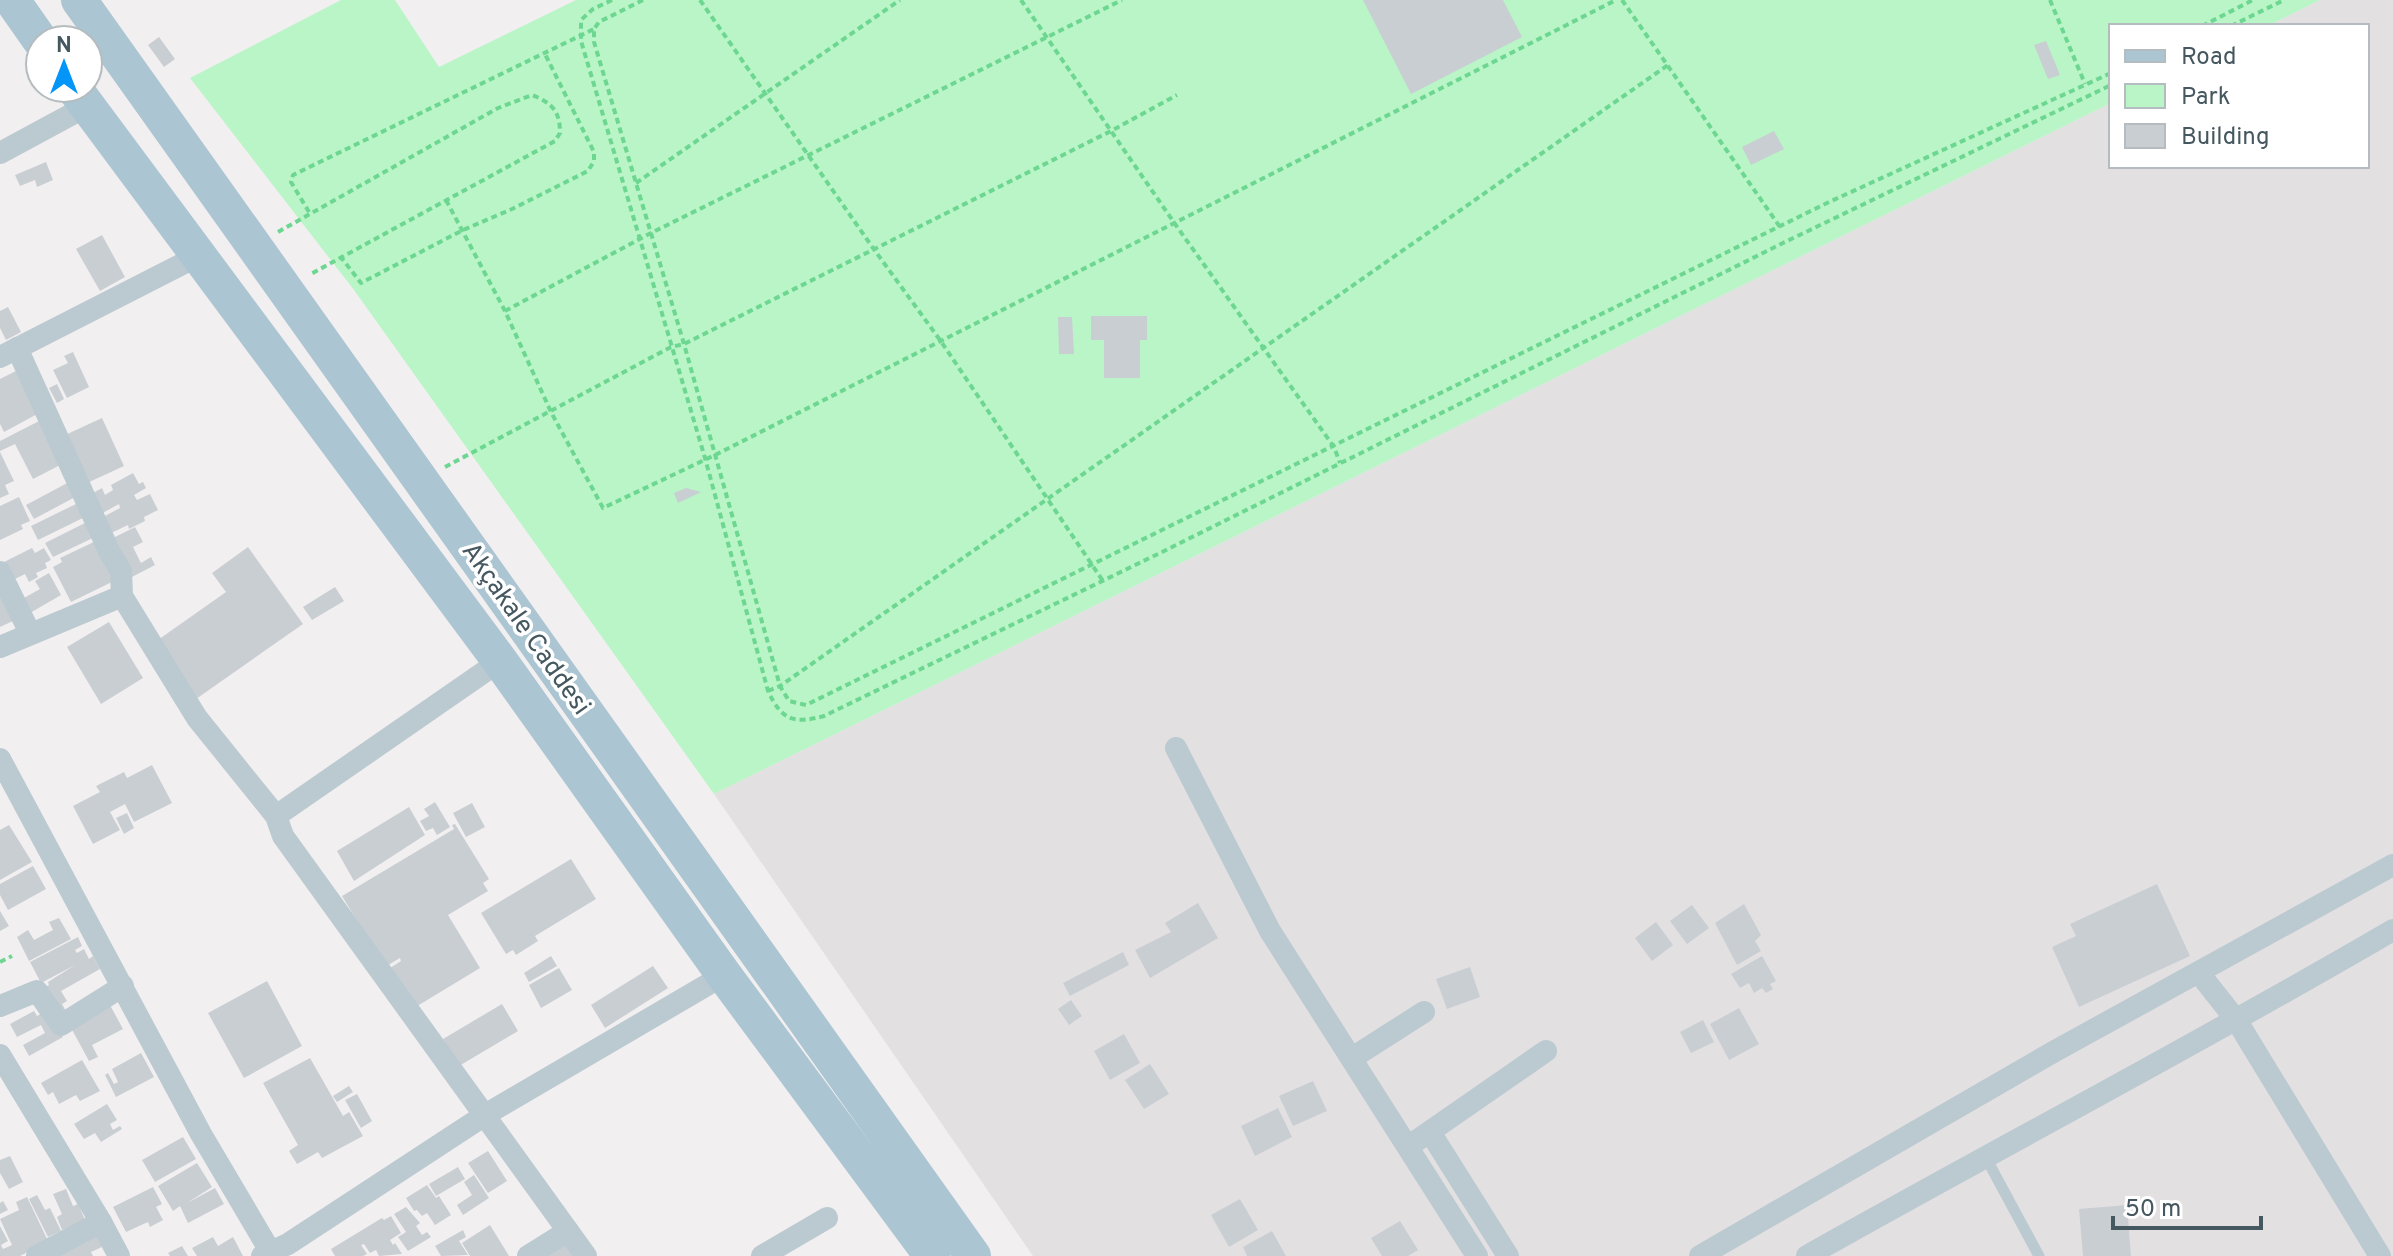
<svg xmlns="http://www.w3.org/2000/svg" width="2393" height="1256" font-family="Overpass,sans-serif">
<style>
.education{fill:#e3e0e2}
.green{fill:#b9f5c7}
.building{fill:#c9ced3}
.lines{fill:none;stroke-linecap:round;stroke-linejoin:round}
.path{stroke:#6dd792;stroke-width:4;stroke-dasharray:6 4;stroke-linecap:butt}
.service{stroke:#bbcad0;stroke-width:11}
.minor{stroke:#bbcad0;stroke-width:22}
.primary{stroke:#acc5d2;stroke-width:36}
.labels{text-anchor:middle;stroke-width:7;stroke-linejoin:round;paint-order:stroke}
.street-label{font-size:26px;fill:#45575f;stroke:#fff}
</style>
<rect width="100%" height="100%" fill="#f2eff0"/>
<polygon class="education" points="2320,0 2393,0 2393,1256 1033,1256 714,794 2111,103 2111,166 2367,166 2367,26 2268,26"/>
<polygon class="green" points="341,0 395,0 439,67 576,0 2320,0 2268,26 2111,26 2111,103 714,794 354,290 190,78"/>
<g class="building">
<polygon points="1363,0 1503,0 1522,37 1411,94"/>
<polygon points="159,37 175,59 164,67 148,45"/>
<polygon points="2046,41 2060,75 2048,79 2034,45"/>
<polygon points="1774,131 1784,149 1751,165 1742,147"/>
<polygon points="46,162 53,180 37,187 35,180 20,186 15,175"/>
<polygon points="102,235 125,277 100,291 76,249"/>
<polygon points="8,307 21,332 6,340 0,328 0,311"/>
<polygon points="1091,316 1147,316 1147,340 1140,340 1140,378 1104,378 1104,340 1091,340"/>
<polygon points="1058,317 1072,317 1074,354 1059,354"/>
<polygon points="73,352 89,387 67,398 53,370 68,363 64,356"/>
<polygon points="18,370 41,412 4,432 0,424 0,379"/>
<polygon points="57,384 64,399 57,403 49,388"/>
<polygon points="102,418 124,466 85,484 63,436"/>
<polygon points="43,419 66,462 33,479 15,444 0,451 0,441"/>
<polygon points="0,452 14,481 5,485 9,494 0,498"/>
<polygon points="133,473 139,484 143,482 146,488 134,495 137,500 150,494 158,510 144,517 145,521 129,529 128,525 109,534 101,518 120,508 119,504 99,515 89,495 102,488 105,495 113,490 111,485"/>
<polygon points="71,481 79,495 34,519 26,505"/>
<polygon points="686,488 701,492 678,503 674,493"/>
<polygon points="19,497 30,521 21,525 23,529 0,540 0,506"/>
<polygon points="80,502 87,516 38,540 31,526"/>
<polygon points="89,521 97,536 53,557 45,543"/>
<polygon points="135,527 143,542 133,547 141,563 151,557 155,565 130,578 111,539"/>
<polygon points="98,540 118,579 71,602 53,567 62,562 60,558"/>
<polygon points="248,547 303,624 196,699 155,642 226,592 212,573"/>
<polygon points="32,548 35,553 44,548 51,560 45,563 47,568 36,573 38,577 29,582 25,574 13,580 4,562"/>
<polygon points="49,573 61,595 30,613 22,599 40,589 35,581"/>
<polygon points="0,586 15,620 0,627"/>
<polygon points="335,587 344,601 312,620 303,607"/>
<polygon points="109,622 143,678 101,704 67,647"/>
<polygon points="152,765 172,803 134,822 125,804 110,812 120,830 93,844 73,806 100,792 96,786 124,772 127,778"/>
<polygon points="435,802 450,827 437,835 433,828 426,831 420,821 429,816 424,809"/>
<polygon points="472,803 485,827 466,837 453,813"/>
<polygon points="409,807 425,835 354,881 337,851"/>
<polygon points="127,813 134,828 124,834 116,818"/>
<polygon points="455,824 489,879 483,883 488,891 448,915 480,968 414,1008 390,968 401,961 400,958 385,967 342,896 454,829 452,825"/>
<polygon points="9,825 32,862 0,880 0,830"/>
<polygon points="571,859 596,899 535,936 538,941 516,955 513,950 506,954 481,913"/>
<polygon points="33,866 46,889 8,910 0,895 0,884"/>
<polygon points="2157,884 2190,956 2079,1007 2052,947 2076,936 2070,924"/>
<polygon points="1198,903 1218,938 1150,978 1135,950 1171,932 1165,923"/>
<polygon points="1744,904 1761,935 1755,941 1761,951 1737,965 1715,923"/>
<polygon points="1692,905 1709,928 1687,944 1670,921"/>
<polygon points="0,911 9,926 0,931"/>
<polygon points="59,918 71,939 29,961 17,937 28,930 34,940 53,930 49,922"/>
<polygon points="1656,922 1673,945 1652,961 1635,938"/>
<polygon points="78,937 82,946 75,950 77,953 84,949 89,959 93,956 100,969 61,991 67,1001 62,1004 67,1013 60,1017 44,988 49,985 48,982 75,965 41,983 30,962"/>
<polygon points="1123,952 1129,965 1070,996 1063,983"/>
<polygon points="551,956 557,966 529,982 524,973"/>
<polygon points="1762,956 1776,981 1770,984 1773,989 1766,993 1762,988 1754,993 1749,983 1740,988 1731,974"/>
<polygon points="653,966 668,988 605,1028 591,1005"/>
<polygon points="1470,967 1480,997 1447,1009 1436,979"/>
<polygon points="559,968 572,990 541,1008 529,985"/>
<polygon points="267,981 302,1046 244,1078 208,1013"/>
<polygon points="1071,1000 1082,1016 1069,1025 1058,1009"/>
<polygon points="502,1004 518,1031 459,1066 443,1039"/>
<polygon points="110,1005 123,1029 92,1045 98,1057 89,1061 70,1026"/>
<polygon points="1739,1008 1759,1044 1729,1060 1710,1024"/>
<polygon points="48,1010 63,1037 29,1056 23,1045 45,1033 41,1025 17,1037 10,1024 34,1011 37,1016"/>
<polygon points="1703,1020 1714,1042 1691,1053 1680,1032"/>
<polygon points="1124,1034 1140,1063 1110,1080 1094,1051"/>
<polygon points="141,1053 154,1077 116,1097 105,1075 108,1073 114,1084 118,1082 112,1069"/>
<polygon points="310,1058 343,1116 349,1112 363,1136 322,1158 318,1152 297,1164 289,1151 298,1145 263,1083"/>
<polygon points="82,1060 100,1091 80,1101 76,1095 59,1104 53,1092 48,1095 41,1083"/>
<polygon points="1150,1064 1169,1094 1144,1109 1125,1080"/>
<polygon points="1313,1081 1327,1111 1293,1126 1279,1096"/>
<polygon points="349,1086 353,1092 337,1102 333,1096"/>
<polygon points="357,1094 372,1121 361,1128 345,1100"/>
<polygon points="107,1104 117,1120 110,1124 113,1130 120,1126 122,1129 101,1142 95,1133 84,1139 74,1124"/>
<polygon points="1278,1108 1292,1137 1255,1156 1241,1126"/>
<polygon points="183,1137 196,1159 155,1182 142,1160"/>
<polygon points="488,1151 507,1181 488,1193 468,1163"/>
<polygon points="10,1156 23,1182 9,1189 0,1173 0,1160"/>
<polygon points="197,1163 212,1187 187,1203 215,1188 224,1204 188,1223 180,1206 173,1211 158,1186"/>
<polygon points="458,1167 465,1179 436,1196 429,1184"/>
<polygon points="474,1175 489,1198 463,1215 457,1205 472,1195 464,1182"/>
<polygon points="427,1185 436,1198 439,1196 451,1215 435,1225 427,1213 422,1216 417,1210 414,1211 406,1198"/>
<polygon points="153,1187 162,1204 156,1207 163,1220 150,1227 148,1222 126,1232 113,1207"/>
<polygon points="66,1189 73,1206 78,1204 85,1220 62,1230 57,1217 62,1214 53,1194"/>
<polygon points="37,1195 45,1210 50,1208 61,1231 48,1237 29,1199"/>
<polygon points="27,1197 48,1241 20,1256 0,1256 0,1226 8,1241 1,1245 3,1249 12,1245 0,1219 19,1210 16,1202"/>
<polygon points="1240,1199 1258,1230 1229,1247 1211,1215"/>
<polygon points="3,1201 8,1210 0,1214 0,1203"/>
<polygon points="2127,1205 2131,1256 2083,1256 2079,1209"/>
<polygon points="406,1207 420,1223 416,1226 422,1235 427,1232 431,1237 408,1251 398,1237 406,1232 394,1214"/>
<polygon points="391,1216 401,1233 390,1240 393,1245 395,1243 402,1254 379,1256 376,1250 370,1253 364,1244 361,1245 367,1254 363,1256 335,1256 331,1249 382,1218 384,1220"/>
<polygon points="1400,1221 1418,1250 1408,1256 1382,1256 1371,1238"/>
<polygon points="490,1225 509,1256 470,1256 462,1243"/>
<polygon points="463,1230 466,1237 459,1241 468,1255 441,1256 435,1246"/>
<polygon points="94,1231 102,1247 91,1252 93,1256 46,1256"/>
<polygon points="1272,1231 1286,1256 1247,1256 1243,1247"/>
<polygon points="213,1237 218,1246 233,1237 243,1256 197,1256 192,1248"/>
<polygon points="568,1241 578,1256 544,1256"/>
<polygon points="182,1246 188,1256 170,1256 168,1253"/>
</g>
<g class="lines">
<g class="path">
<path d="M612,0l-19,9 -12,11v21l124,417 63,233c14,30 26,33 56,25l336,-163 623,-310 328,-158"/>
<polyline points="643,0 599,22 594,29 594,42 684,344 780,686 789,701 806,705 1827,203 2111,73"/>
<polyline points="700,0 873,248 940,340 1103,581"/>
<polyline points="1021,0 1175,224 1334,447 1340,463"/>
<polyline points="1622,0 1780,227"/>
<polyline points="2050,0 2085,84"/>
<polyline points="2202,26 2253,0"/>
<polyline points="2231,26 2284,0"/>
<polyline points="636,183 900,0"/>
<polyline points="446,200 505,311 551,412 603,508 715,455 1616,0"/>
<polyline points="309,212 291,182 293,175 594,29"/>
<path d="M278,232l220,-124 34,-13c20,8 28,16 28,38l-5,8 -246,134"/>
<polyline points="340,256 361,283 463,230 512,209 588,171 594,161 594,152 544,52"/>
<polyline points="505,311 651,233 1122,0"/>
<polyline points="445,467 671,347 684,344 1111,131 1177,95"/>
<polyline points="768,691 780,686 1668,65"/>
<polyline points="0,962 12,956"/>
</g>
<polyline class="service" points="1985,1156 2039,1256"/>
<g class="minor">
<polyline points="0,153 87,106"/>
<polyline points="17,348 110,553 121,571 122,596"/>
<polyline points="0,357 198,256"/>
<polyline points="0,572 30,633"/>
<polyline points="0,647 122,596 197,718 276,816 283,836 586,1256"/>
<polyline points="1176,748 1270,931 1477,1256"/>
<polyline points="0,759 201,1134 270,1251"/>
<polyline points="276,816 500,661"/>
<polyline points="2199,973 2237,1021 2380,1256"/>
<polyline points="0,1006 37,991 61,1025 123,986"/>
<polyline points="0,1055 101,1222 119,1256"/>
<polyline points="1352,1058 1424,1012"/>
<polyline points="1430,1132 1508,1256"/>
<polyline points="1409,1146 1546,1051"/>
<polyline points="37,1256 101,1222"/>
<polyline points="262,1256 288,1244 485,1115 724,975"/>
<polyline points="528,1256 568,1231"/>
<polyline points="762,1256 827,1218"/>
<polyline points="1700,1256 2055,1051 2393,865"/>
<path d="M1807,1256c195,-110 393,-213 586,-326"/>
</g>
<g class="primary">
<polyline points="12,0 40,40"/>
<polyline points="79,0 973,1256"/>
<polyline points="74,88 500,661 724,975 932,1256"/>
</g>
</g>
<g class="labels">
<g class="street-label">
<text transform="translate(527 628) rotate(55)" y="9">Akçakale Caddesi</text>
</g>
</g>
<rect x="2109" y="24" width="260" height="144" fill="#ffffff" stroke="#b5bcbf" stroke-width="2"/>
<rect x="2125" y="50" width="40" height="12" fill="#acc5d2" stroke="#b5bcbf" stroke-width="2"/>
<text x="2181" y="64" font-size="24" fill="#45575f">Road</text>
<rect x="2125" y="84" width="40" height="24" fill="#b9f5c7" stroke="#b5bcbf" stroke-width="2"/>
<text x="2181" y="104" font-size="24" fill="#45575f">Park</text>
<rect x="2125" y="124" width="40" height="24" fill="#c9ced3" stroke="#b5bcbf" stroke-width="2"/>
<text x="2181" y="144" font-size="24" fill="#45575f">Building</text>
<g transform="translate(64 64)"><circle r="38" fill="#ffffff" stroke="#b5bcbf" stroke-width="2"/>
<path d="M0-6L14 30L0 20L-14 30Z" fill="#0395f8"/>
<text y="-12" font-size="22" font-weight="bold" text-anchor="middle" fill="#45575f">N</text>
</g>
<path d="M2113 1216v12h148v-12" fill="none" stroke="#45575f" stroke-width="4"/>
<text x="2125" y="1216" font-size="24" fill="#45575f" stroke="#ffffff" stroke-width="6" paint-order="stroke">50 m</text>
</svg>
